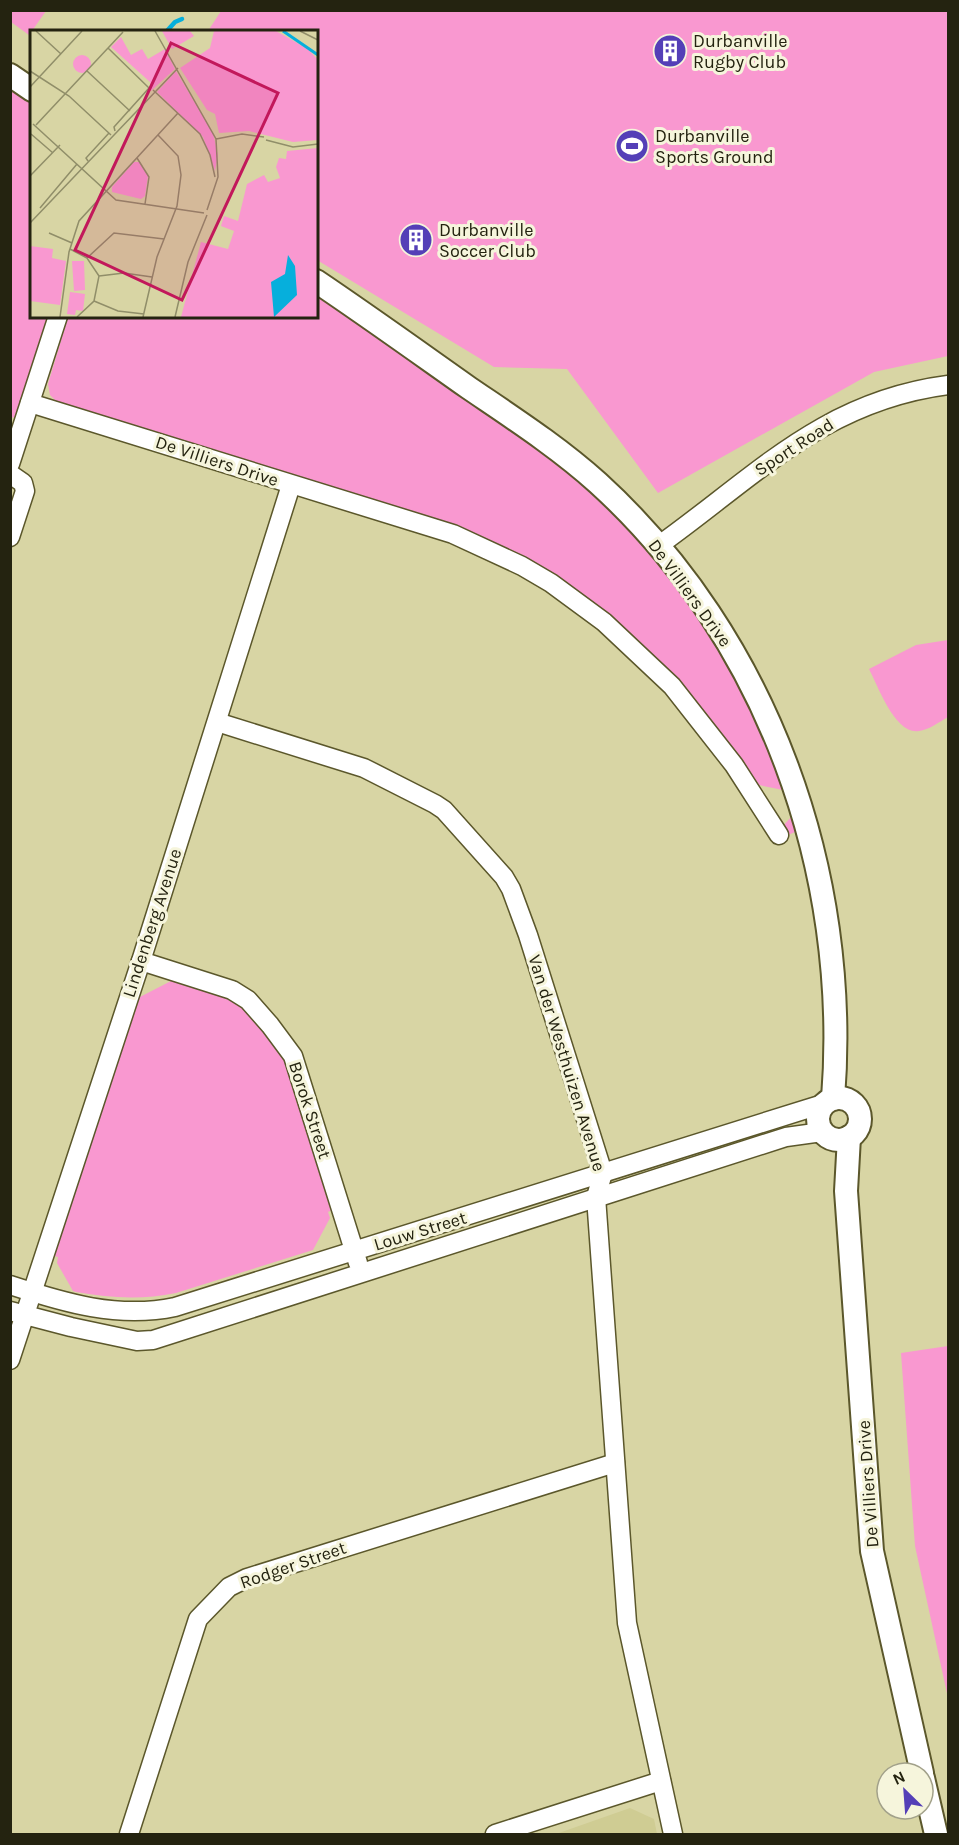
<svg xmlns="http://www.w3.org/2000/svg" width="959" height="1845" font-family="Karla,sans-serif">
<style>
.built{fill:#cfcc93}
.green{fill:#f998d0}
.lines{fill:none;stroke-linecap:round;stroke-linejoin:round}
.stream{stroke:#06afdc;stroke-width:4.5}
.minor-casing{stroke:#5b572b;stroke-width:21}
.tertiary-casing{stroke:#5b572b;stroke-width:26}
.minor{stroke:#fff;stroke-width:18}
.tertiary{stroke:#fff;stroke-width:22}
.labels{text-anchor:middle;stroke-width:6;stroke-linejoin:round;paint-order:stroke}
.poi-label{font-size:18px;fill:#242310;stroke:#f6f5dc;text-anchor:start}
.street-label{font-size:18px;fill:#242310;stroke:#f6f5dc}
.inset-river{fill:none;stroke:#06afdc;stroke-width:3}
.inset-road{fill:none;stroke:#908e69;stroke-width:1.5}
.view{fill:#c2185b;fill-opacity:0.15;stroke:#c2185b;stroke-width:3}
.inset-edge{fill:none;stroke:#242310;stroke-width:3}
</style>
<rect width="100%" height="100%" fill="#d8d5a4"/>
<polygon class="built" points="630,1808 654,1819 657,1834 556,1834"/>
<g class="green">
<polygon points="11,10 46,10 46,11 29,35 11,22"/>
<polygon points="221,11 948,11 948,356 874,372 658,493 567,369 494,367 317,260 316,32 208,31"/>
<polygon points="10,89 31,102 32,316 50,317 14,418 10,416"/>
<path d="M317,295l218,150 83,69 19,20 92,125 43,86 28,85 -12,5 -5,-9 9,-10 -9,-26 -24,-5c-58,-81 -117,-148 -200,-205l-502,-178 -7,-7 -2,-11 20,-67 248,-1z"/>
<path d="M948,640v77c-9,5 -19,13 -29,14 -24,4 -41,-45 -50,-62l47,-24z"/>
<path d="M171,981l68,21 45,56 48,152 -4,2 2,6 -17,32 -137,43c-35,7 -65,5 -100,-1l-3,-1 -16,-28 1,-6 -4,-1 84,-258z"/>
<polygon points="948,1346 948,1698 915,1546 901,1353"/>
</g>
<g class="lines">
<polyline class="stream" points="166,32 175,22 182,19"/>
<g class="minor-casing">
<g id="minor">
<polyline points="30,403 453,534 522,566 551,583 604,622 672,686 734,765 779,835"/>
<polyline points="10,464 58,316"/>
<polyline points="10,474 23,483 25,491 10,537"/>
<path d="M658,546c97,-69 165,-145 290,-161"/>
<polyline points="217,722 364,768 435,804 444,810 504,877 511,889 528,935 603,1173 596,1197 627,1623 673,1834"/>
<polyline points="141,961 232,990 248,1000 270,1025 293,1056 358,1263"/>
<path d="M10,1285c55,18 108,34 165,22l651,-204"/>
<polyline points="10,1311 71,1327 137,1341 153,1340 786,1137 822,1132"/>
<polyline points="10,1360 141,961 291,485"/>
<polyline points="129,1834 198,1619 229,1587 247,1578 615,1463"/>
<polyline points="495,1834 661,1781"/>
</g>
</g>
<g class="tertiary-casing">
<g id="tertiary">
<polyline points="10,75 32,90"/>
<path d="M316,281c52,35 102,71 153,107 44,30 89,59 129,95 170,155 253,389 235,616"/>
<circle cx="839" cy="1119" r="21"/>
<polyline points="849,1137 846,1191 872,1551 922,1773"/>
<polyline points="923,1778 936,1834"/>
</g>
</g>
<use href="#minor" class="minor"/>
<use href="#tertiary" class="tertiary"/>
</g>
<defs>
<g id="building-disc" transform="scale(1.725)"><circle r="9.5" fill="#543fb7" stroke="#f6f5dc"/><path d="M-4-6H4V6H1V3H-1V6H-4ZM-2.5-4.3h1.7v1.8h-1.7ZM.8-4.3h1.7v1.8H.8ZM-2.5-1h1.7V.8h-1.7ZM.8-1h1.7V.8H.8Z" fill="#fff"/></g>
<g id="stadium-disc" transform="scale(1.725)"><circle r="9.5" fill="#543fb7" stroke="#f6f5dc"/><path d="M0-5a6.5 5 0 1 0 0 10a6.5 5 0 1 0 0-10ZM-3.5-1.8h7v3.6h-7Z" fill="#fff"/></g>
</defs>
<g fill-rule="evenodd">
<use href="#building-disc" x="670" y="51"/>
<use href="#stadium-disc" x="632" y="146"/>
<use href="#building-disc" x="416" y="240"/>
</g>
<g class="labels">
<g class="poi-label">
<text x="693" y="47">Durbanville<tspan x="693" dy="21">Rugby Club</tspan></text>
<text x="655" y="142">Durbanville<tspan x="655" dy="21">Sports Ground</tspan></text>
<text x="439" y="236">Durbanville<tspan x="439" dy="21">Soccer Club</tspan></text>
</g>
<g class="street-label">
<text transform="translate(794 447) rotate(-33)" y="6">Sport Road</text>
<text transform="translate(217 461) rotate(18)" y="6">De Villiers Drive</text>
<text transform="translate(690 593) rotate(54)" y="6">De Villiers Drive</text>
<text transform="translate(152 923) rotate(-72)" y="6">Lindenberg Avenue</text>
<text transform="translate(567 1063) rotate(73)" y="6">Van der Westhuizen Avenue</text>
<text transform="translate(310 1110) rotate(72)" y="6">Borok Street</text>
<text transform="translate(420 1231) rotate(-17)" y="6">Louw Street</text>
<text transform="translate(868 1484) rotate(-94)" y="6">De Villiers Drive</text>
<text transform="translate(293 1565) rotate(-19)" y="6">Rodger Street</text>
</g>
</g>
<g transform="translate(30 30)">
<rect width="288" height="288" fill="#d8d5a4"/>
<path d="M132,1h28l4,5 -22,13zM184,1h62l32,18 10,11v80l-25,2 -44,-11 -30,2 -4,-19 -8,-4 -27,-42 30,-20zM91,7l10,18 11,-6 6,10 17,-10 10,20 -24,22 -1,-9 -39,-35zM43 34a9 9 0 1 1 18 0a9 9 0 1 1-18 0ZM146,41l37,62 5,22 -3,16 -12,-34 -46,-45zM288,118v169h-137l20,-75 27,7 6,-18 -13,-5 3,-10 14,5 9,-37 17,-9 4,7 12,-4 -4,-11 3,-9 7,1 1,-8zM104,132h5l9,14 -3,20 -4,3 -29,-7v-5zM0,216l23,3 -1,9 14,3 -6,44 -30,-4zM42,231h12l1,29 -11,1zM40,262l15,2 -2,17 -7,-1 -1,5 -8,-1z" fill="#f998d0"/>
<path d="M258,225l7,11 2,29 -23,22 -3,-35 14,-8z" fill="#06afdc"/>
<path class="inset-river" d="M253,1l35,24"/>
<path class="inset-road" d="M6,1l25,23M125,1l61,108 2,38 -11,33M270,1l18,9M78,18l41,40 -35,39 1,4M0,41l39,25 42,39M57,41l43,40M0,57l52,-56M123,60l47,44 10,21 5,22M3,94l83,76 88,13M6,95l87,-93M1,104l22,19M186,109l26,-5 22,3M236,110l27,7 25,-3M107,128l12,19 -4,27M58,131l-2,-3 23,-25M0,146l30,-31M10,178l37,-44M0,193l148,-155M19,203l23,10M40,219l17,9 12,18 -5,25 -17,16M57,228l27,-25 50,6M69,246l25,-3 28,4M64,271l24,10 26,3M30,287l9,-65 10,-31 99,-108M113,287l14,-60 20,-51 4,-31 -3,-19 -20,-21M145,287l13,-55 19,-47"/>
<path class="view" d="M141,13l107,50 -96,207 -107,-50z"/>
<rect width="288" height="288" class="inset-edge"/>
</g>
<rect width="959" height="1845" fill="none" stroke="#242310" stroke-width="24"/>
<g transform="translate(905 1791) rotate(335)"><circle r="28" fill="#f6f5dc" stroke="#a2a18a" stroke-width="1.5"/>
<path d="M0-4.5L10 22L0 15L-10 22Z" fill="#543fb7"/>
<text y="-9" font-size="16" font-weight="bold" text-anchor="middle" fill="#242310">N</text>
</g>
</svg>
